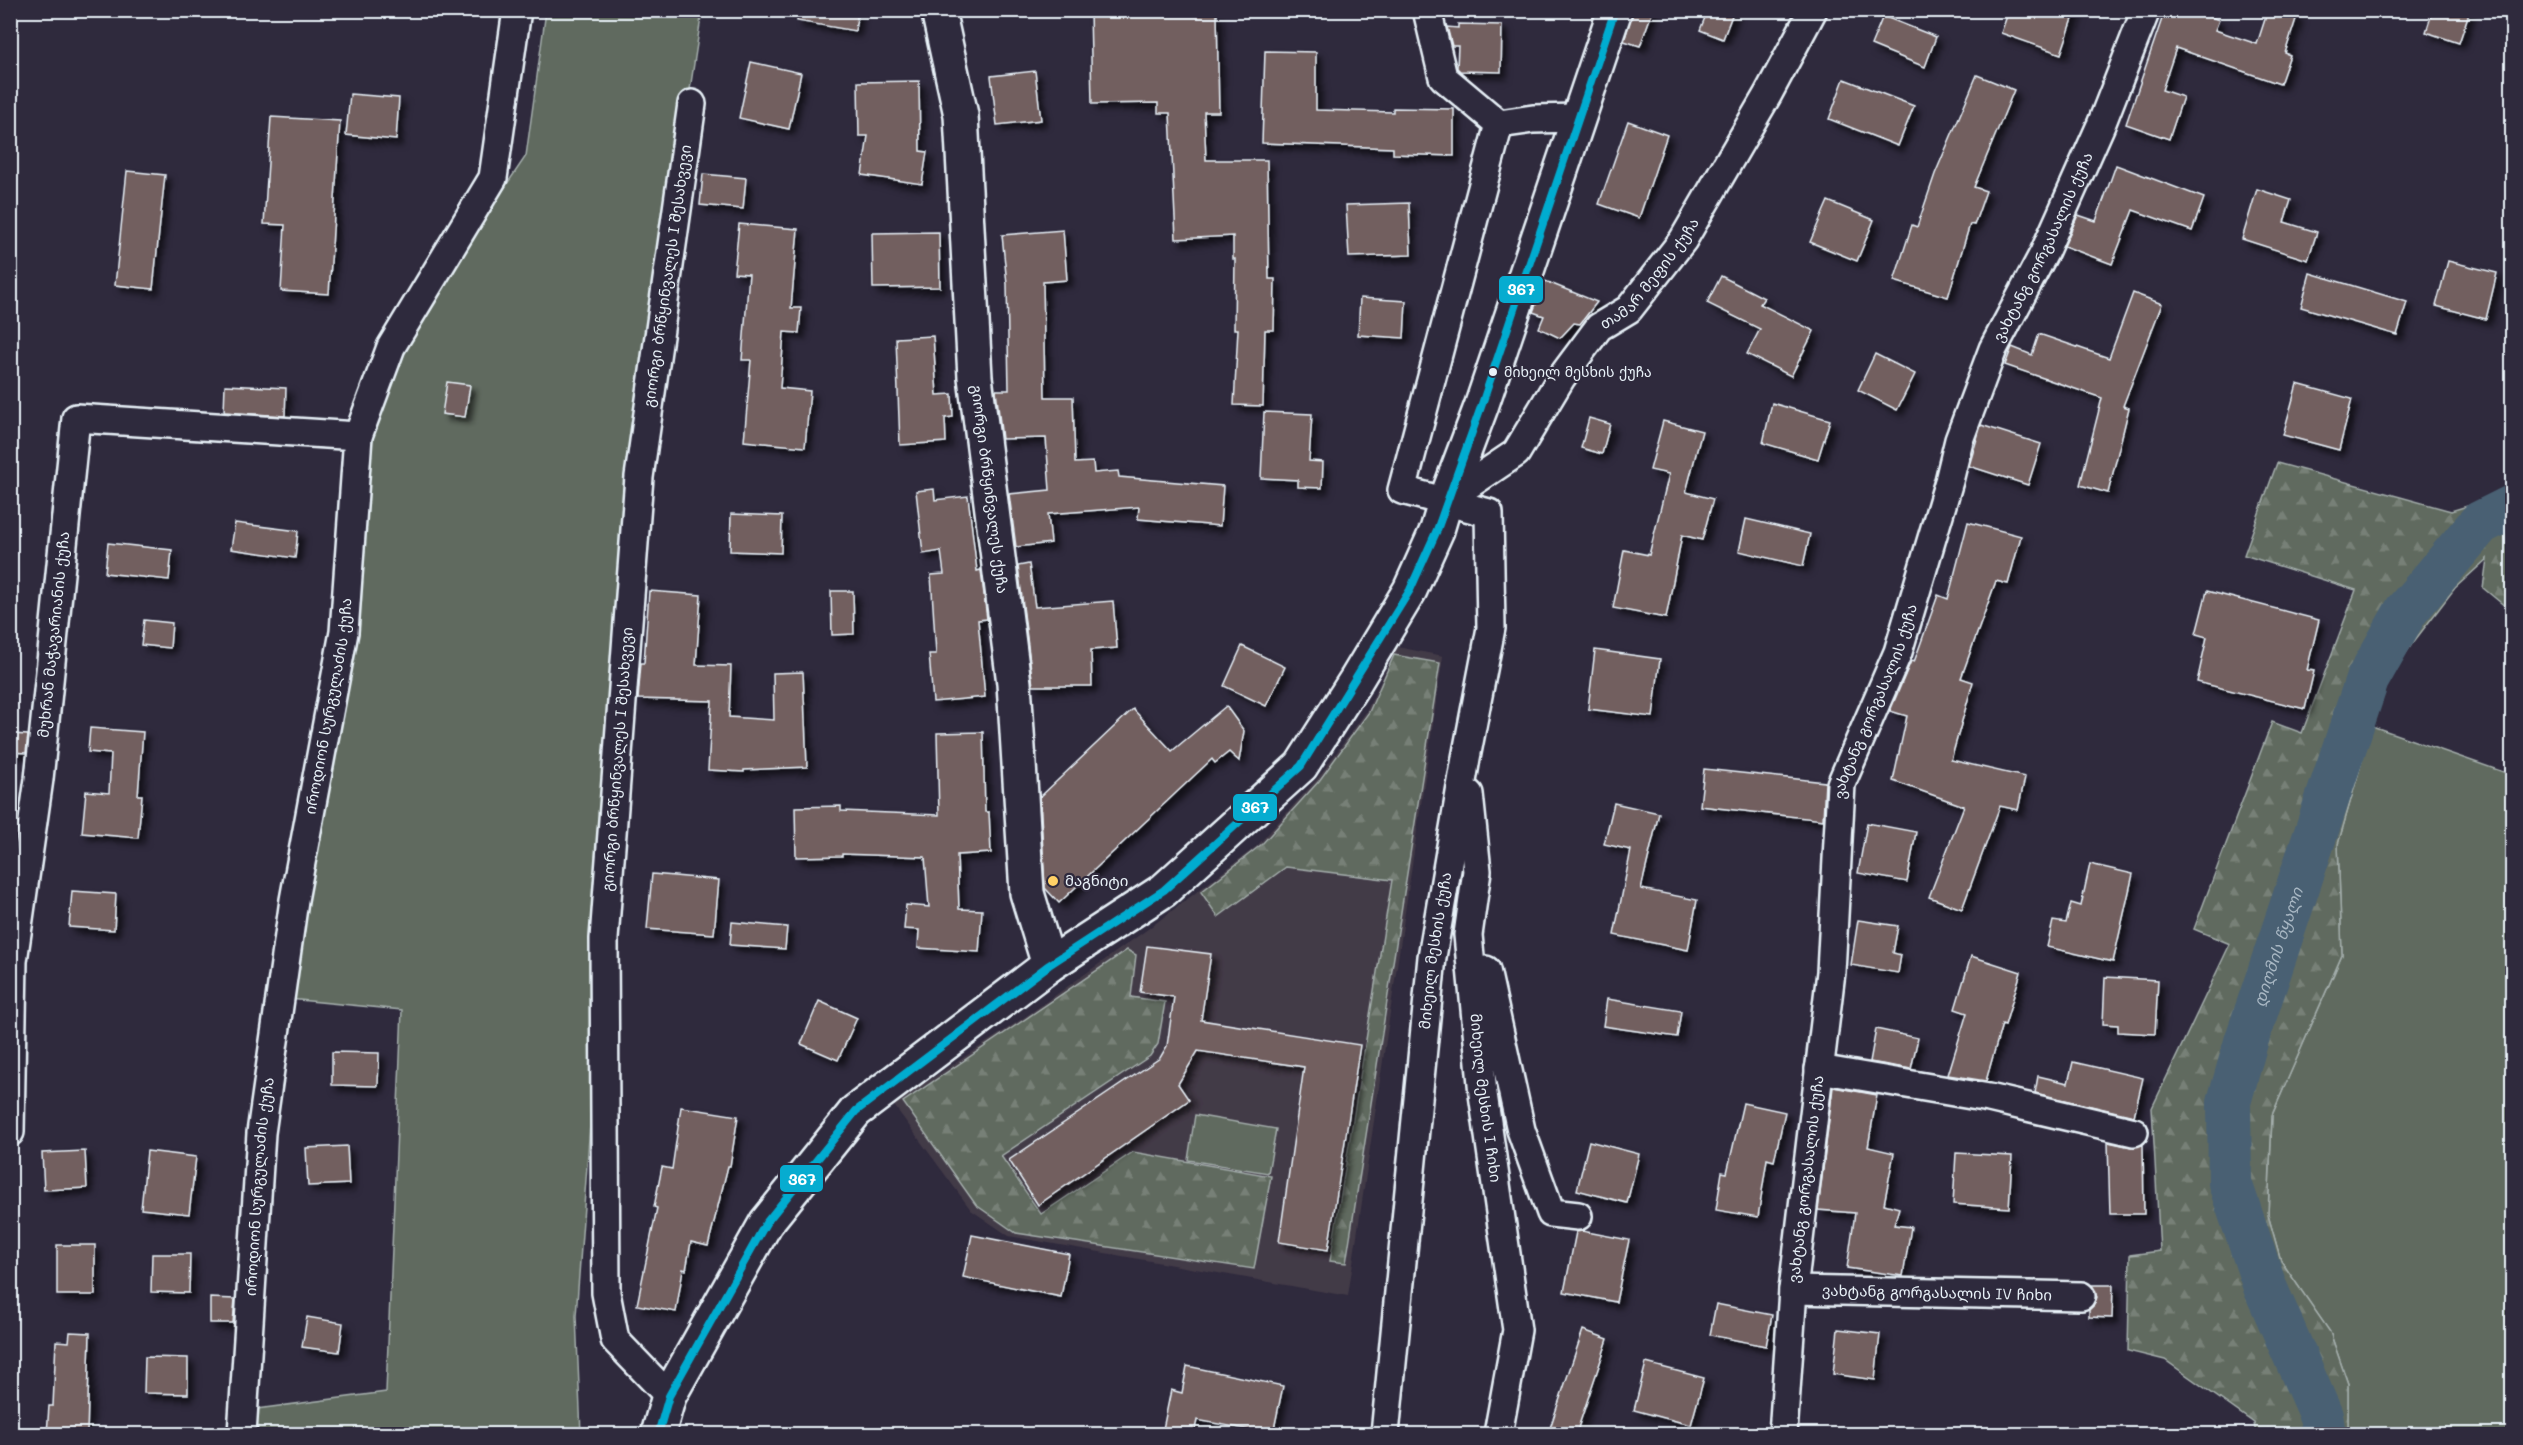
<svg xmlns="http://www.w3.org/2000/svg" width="2523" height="1445" font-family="Mali,'Noto Sans Georgian',sans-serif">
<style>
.built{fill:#433a47}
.green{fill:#606a5f;stroke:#a4aeac;stroke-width:1.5}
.forest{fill:url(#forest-firs);stroke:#a4aeac;stroke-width:1.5}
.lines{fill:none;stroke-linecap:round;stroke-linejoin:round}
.river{stroke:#496173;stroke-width:44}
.building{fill:#725e5f;stroke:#e8f1f8;stroke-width:1.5;filter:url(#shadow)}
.minor-casing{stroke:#e8f1f8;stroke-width:32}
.tertiary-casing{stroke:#e8f1f8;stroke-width:38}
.minor{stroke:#2f2a3d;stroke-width:27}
.tertiary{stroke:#2f2a3d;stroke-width:33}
.bus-1-casing{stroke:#2f2a3d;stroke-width:12}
.bus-1{stroke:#06acd0;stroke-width:8}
.bus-dot{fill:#e8f1f8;stroke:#2f2a3d;stroke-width:2}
.poi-dot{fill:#ffd166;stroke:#2f2a3d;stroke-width:2}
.labels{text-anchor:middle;stroke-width:4.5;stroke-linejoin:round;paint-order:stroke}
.bus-label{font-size:14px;fill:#e8f1f8;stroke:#2f2a3d;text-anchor:start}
.street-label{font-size:15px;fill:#e8f1f8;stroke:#2f2a3d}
.poi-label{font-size:15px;fill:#e8f1f8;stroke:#2f2a3d;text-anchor:start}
.water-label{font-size:16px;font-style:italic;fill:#a8b7c3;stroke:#2f2a3d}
.line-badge{stroke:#2f2a3d;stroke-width:2}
.badge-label{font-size:16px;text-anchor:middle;font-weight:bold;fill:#fff}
</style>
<defs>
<pattern id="forest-firs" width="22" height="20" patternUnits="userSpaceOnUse" patternTransform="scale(1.5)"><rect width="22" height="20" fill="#606a5f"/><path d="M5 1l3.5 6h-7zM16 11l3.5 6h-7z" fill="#778077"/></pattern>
<filter id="shadow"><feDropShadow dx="5.5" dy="5.5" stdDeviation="3" flood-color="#0009"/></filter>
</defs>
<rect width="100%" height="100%" fill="#2f2a3d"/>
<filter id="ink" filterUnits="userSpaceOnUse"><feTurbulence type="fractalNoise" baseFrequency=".0167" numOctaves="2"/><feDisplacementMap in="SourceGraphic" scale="12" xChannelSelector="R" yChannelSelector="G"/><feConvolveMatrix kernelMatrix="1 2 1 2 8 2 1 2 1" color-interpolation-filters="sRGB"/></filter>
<g filter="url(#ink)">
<polygon class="built" points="1397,647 1443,656 1348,1296 1009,1236 971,1210 893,1104 1025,1017 1152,926 1257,846 1317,779 1366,712"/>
<g class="green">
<polygon points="546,11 702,11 643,398 576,1316 581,1434 247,1434 249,1410 386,1392 402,1010 289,999 380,371 526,156"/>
<polygon points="2372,726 2512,775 2512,1434 2348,1434 2348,1384 2330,1332 2281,1261 2268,1215 2272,1115 2342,955 2338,844"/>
<polygon points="1195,1115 1276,1129 1268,1173 1188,1160"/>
</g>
<g class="forest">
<polygon points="2277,463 2451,511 2500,496 2512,489 2512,612 2483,588 2487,559 2455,588 2412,644 2383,688 2338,844 2342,955 2272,1115 2268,1215 2281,1261 2330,1332 2348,1384 2348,1434 2256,1434 2254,1423 2165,1360 2128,1351 2130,1255 2160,1251 2152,1108 2230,944 2194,929 2272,722 2302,733 2356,590 2244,555"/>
<polygon points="1394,655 1440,663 1346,1263 1330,1261 1392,880 1286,867 1218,917 1201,892 1262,844 1319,781 1369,712"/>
<polygon points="1127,950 1136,955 1131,997 1165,1002 1158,1044 1150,1056 1001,1156 1041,1214 1133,1152 1271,1176 1254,1269 1016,1233 976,1205 903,1102"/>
</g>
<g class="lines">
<path class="river" id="s1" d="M2324,1434l-3,-18 -56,-129 -35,-104 -1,-81 17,-60 121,-362 39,-69 74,-88 32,-16"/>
</g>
<g class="building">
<polygon points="798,10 858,10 855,31 797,21"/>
<polygon points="1090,10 1199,10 1217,14 1219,112 1204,112 1206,160 1267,160 1269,279 1275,279 1274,330 1265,330 1263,406 1234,405 1238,329 1234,329 1235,259 1233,259 1233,236 1176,239 1170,113 1158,113 1158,103 1092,104"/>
<polygon points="1633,10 1653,10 1640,46 1624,41"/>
<polygon points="1708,10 1734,10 1723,39 1700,30"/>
<polygon points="2009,10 2024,16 2026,10 2076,10 2061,54 2001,33"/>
<polygon points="2165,10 2192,10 2219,20 2215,30 2257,44 2268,10 2280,10 2297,16 2285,53 2290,55 2280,84 2176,48 2162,90 2183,97 2169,139 2126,124"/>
<polygon points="2433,10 2470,10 2459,43 2426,32"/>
<polygon points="1883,16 1936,37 1925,67 1871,45"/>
<polygon points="1458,24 1502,25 1501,72 1460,71 1457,68 1458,46 1452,46 1447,27 1458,28"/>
<polygon points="1265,51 1316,52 1316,110 1393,112 1393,108 1454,109 1454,156 1393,154 1393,148 1262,143"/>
<polygon points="751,62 801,73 789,129 739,118"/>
<polygon points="1035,71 1041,120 997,125 991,76"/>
<polygon points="1977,75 2014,90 1974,187 1986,191 1974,225 1970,224 1948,297 1894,281 1912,225 1917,227 1935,174"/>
<polygon points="1844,79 1914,106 1898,146 1829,119"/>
<polygon points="919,81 920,151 927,152 922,184 862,175 868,136 859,136 858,82"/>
<polygon points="350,94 399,98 396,140 346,135"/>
<polygon points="271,117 340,121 329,294 281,291 285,225 264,224"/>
<polygon points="1628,121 1667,135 1639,218 1599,204"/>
<polygon points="2116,165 2204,198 2192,231 2133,210 2112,264 2064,246 2078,215 2096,221"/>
<polygon points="127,171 165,175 153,289 115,285"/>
<polygon points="703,174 746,178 743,209 700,205"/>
<polygon points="2257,189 2291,200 2284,222 2317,232 2308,260 2242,239"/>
<polygon points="1828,201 1874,220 1857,261 1810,242"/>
<polygon points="1409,203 1411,255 1349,257 1346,205"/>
<polygon points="739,224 798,229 791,308 801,308 799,333 784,332 780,388 810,391 805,447 744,441 751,360 742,360 749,274 734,273"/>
<polygon points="1063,230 1067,280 1043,282 1045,397 1073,397 1075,463 1093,462 1094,473 1118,471 1119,477 1223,486 1220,526 1138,519 1139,507 1048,514 1051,543 1016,547 1009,494 1050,490 1046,438 1002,439 996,390 1009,390 1007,284 1002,235"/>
<polygon points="939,232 940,287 873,288 872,233"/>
<polygon points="2448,261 2497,273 2486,319 2436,306"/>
<polygon points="2310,273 2407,302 2397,335 2301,307"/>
<polygon points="1721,276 1764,298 1760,304 1814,331 1791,376 1747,354 1760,329 1707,303"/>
<polygon points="1545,281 1597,302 1580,324 1574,323 1560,338 1539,328 1544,316 1533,312"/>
<polygon points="2133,293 2162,304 2123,406 2129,408 2108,493 2080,485 2102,398 2005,365 2012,347 2032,355 2039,334 2109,358"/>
<polygon points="1360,298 1406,301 1404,338 1358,335"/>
<polygon points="933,336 937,395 952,394 953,417 945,418 946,442 900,445 896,338"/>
<polygon points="1875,354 1915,374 1897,410 1858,390"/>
<polygon points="447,382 470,385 465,417 442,414"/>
<polygon points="2297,384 2352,399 2339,450 2283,435"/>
<polygon points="225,385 286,388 285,416 224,412"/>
<polygon points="1772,403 1830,420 1818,459 1763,443"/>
<polygon points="1264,412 1312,414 1309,461 1323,462 1322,488 1298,487 1298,480 1261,478"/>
<polygon points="1589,418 1610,424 1602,454 1581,448"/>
<polygon points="1663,421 1702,431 1686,492 1713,499 1702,540 1682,535 1666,618 1613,608 1624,550 1649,555 1669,474 1650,470"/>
<polygon points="1981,425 2041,444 2028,485 1969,466"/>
<polygon points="934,489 935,500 968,496 977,571 981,570 987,619 978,620 985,697 933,702 929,654 936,654 931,575 944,574 941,551 923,554 916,491"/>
<polygon points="731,514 782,516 781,553 730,551"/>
<polygon points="1746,519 1810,534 1803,566 1739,551"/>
<polygon points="1968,522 2021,536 2008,584 1996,581 1961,678 1973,682 1951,760 2025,777 2018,810 2000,806 1962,909 1929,897 1964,806 1893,781 1907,716 1890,711 1911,661 1914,662 1938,595 1948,599"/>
<polygon points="235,523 298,531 295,558 231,549"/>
<polygon points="108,543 172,550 169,580 105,573"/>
<polygon points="1029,564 1035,607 1113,601 1117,648 1091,650 1092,686 1033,686 1018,566"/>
<polygon points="649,591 701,595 696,665 731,666 729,717 774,720 773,673 803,672 807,767 744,770 744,772 708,770 712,701 638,699 641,663 644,663"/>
<polygon points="831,591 853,591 854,634 832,635"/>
<polygon points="2207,591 2319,620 2307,670 2314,671 2305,709 2197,682 2207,637 2196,634"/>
<polygon points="144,620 172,623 170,648 141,645"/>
<polygon points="1242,646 1285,667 1266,706 1224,686"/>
<polygon points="1595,650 1660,659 1653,717 1588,709"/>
<polygon points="1226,706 1244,731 1239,761 1229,752 1215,763 1212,759 1059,903 1045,888 1040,797 1133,709 1172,751"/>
<polygon points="90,728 143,732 138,795 142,795 138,838 82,833 86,791 109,793 111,754 88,752"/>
<polygon points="983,732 985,812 989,812 991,853 957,855 959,909 982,910 979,952 918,948 919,930 904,929 906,905 929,907 925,857 842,854 842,856 796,857 795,807 841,806 841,811 939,815 937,733"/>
<polygon points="10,734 28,735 26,753 10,752"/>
<polygon points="1704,769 1825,782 1823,820 1700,806"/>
<polygon points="1614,803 1659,813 1641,889 1697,900 1688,950 1614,935 1631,850 1604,844"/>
<polygon points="1867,823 1916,832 1907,882 1858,873"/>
<polygon points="2090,864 2133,874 2113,962 2047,947 2053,921 2066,923 2071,903 2081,906"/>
<polygon points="652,874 719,880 714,934 647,929"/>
<polygon points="72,891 116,894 114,930 69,927"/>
<polygon points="1858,920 1898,926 1893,953 1901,955 1898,973 1851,965"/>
<polygon points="732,922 787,927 785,949 730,945"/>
<polygon points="1147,946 1211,954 1201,1020 1360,1045 1328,1250 1279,1242 1304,1067 1198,1051 1178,1084 1189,1100 1038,1205 1009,1160 1160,1058 1167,1046 1174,997 1140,992"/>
<polygon points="1971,956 2021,972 2005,1025 2002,1024 1986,1081 1948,1075 1967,1013 1955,1009"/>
<polygon points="2105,977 2158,980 2155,1034 2118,1032 2118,1025 2103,1024"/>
<polygon points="1607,999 1681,1011 1677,1037 1603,1026"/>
<polygon points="819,1001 857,1018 838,1060 801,1044"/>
<polygon points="1876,1029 1918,1038 1911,1069 1870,1062"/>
<polygon points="332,1052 379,1053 378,1086 332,1085"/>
<polygon points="2073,1062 2143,1078 2134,1116 2035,1093 2038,1076 2068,1083"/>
<polygon points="1833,1087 1877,1095 1868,1147 1894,1153 1884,1204 1899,1208 1894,1225 1911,1227 1903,1276 1847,1268 1855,1213 1818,1210"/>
<polygon points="1743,1103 1785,1112 1774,1161 1767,1159 1758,1217 1716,1210 1722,1172 1727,1173"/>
<polygon points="681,1107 738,1116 730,1166 728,1166 708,1246 691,1242 686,1270 683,1269 676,1312 637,1305 657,1208 654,1207 662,1167 672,1169"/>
<polygon points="1589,1141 1639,1154 1627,1203 1577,1190"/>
<polygon points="2108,1142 2131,1147 2143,1145 2144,1214 2110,1214"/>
<polygon points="347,1146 349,1184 308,1186 306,1148"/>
<polygon points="85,1151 87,1188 44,1190 42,1153"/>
<polygon points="147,1151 196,1157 189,1214 141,1209"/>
<polygon points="1956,1153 2012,1156 2009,1208 1953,1204"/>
<polygon points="1582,1231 1629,1240 1616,1302 1564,1292 1576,1232"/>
<polygon points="972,1235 1069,1254 1061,1297 963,1277"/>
<rect x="57" y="1245" width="38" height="50"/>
<polygon points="152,1254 190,1254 189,1293 151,1292"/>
<polygon points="2091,1285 2113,1285 2112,1318 2089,1317 2089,1310 2094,1305 2097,1297"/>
<polygon points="210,1298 235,1299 233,1323 210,1323"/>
<polygon points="1716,1304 1772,1315 1766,1346 1710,1335"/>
<polygon points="307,1317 343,1323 339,1352 302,1347"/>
<polygon points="1838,1329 1880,1334 1875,1380 1833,1374"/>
<polygon points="1583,1330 1608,1339 1576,1434 1548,1434"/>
<polygon points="70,1332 90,1333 87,1434 47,1434 49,1406 53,1406 56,1341 69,1342"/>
<polygon points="145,1357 188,1358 188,1394 144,1393"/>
<polygon points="1646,1363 1704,1378 1691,1425 1634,1410"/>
<polygon points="1187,1366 1283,1386 1273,1434 1197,1420 1194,1434 1162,1434 1171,1390 1182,1393"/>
</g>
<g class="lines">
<g class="minor-casing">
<g id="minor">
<polyline points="1427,10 1443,77 1499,124 1533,119 1578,118"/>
<path id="s2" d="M1446,500l70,-47 45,-75 38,-51 30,-18 54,-69 85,-146 45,-84"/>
<path id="s3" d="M1469,794l8,77 -9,64 15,159 34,236 -19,104"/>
<polyline points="1486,970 1521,1130 1551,1213 1578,1216"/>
<polyline points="1819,1069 1989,1098 2134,1132"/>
<path id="s4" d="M10,1132l3,-171 26,-182 37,-361 282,18"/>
<path id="s5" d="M1793,1290l288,6"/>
<path id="s6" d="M669,1396l-54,-56 -9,-47 -2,-354 35,-462 53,-373"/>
<path id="s7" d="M242,1434l19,-301 33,-233 50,-268 14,-196 33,-89 102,-169 24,-168"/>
<path id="s8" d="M1385,1434l47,-477 34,-199 25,-130 -2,-115 -87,-23 97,-366"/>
<path id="s9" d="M1783,1434l10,-144 38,-318 10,-188 57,-132 51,-171 10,-41 34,-91 51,-96 57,-128 45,-115"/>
</g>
</g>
<g class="tertiary-casing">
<g id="tertiary">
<path id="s10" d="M938,10l23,105 14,262 39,306 13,210 22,72"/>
<polyline points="658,1434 669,1396 766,1223 856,1111 1049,965 1164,890 1301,766 1356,680 1410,590 1437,530 1446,500 1481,407 1615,10"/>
</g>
</g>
<use href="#minor" class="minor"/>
<use href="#tertiary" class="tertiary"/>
<g class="bus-1-casing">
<polyline id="bus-1" points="658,1434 669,1396 766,1223 856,1111 1049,965 1164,890 1301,766 1410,590 1437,530 1481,407 1615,10"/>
</g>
<use href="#bus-1" class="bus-1"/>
</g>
</g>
<circle class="bus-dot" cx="1493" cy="372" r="5"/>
<circle class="poi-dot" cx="1053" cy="881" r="6"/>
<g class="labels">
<g class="bus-label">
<text x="1504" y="377">მიხეილ მესხის ქუჩა</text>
</g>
<g class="street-label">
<text dy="5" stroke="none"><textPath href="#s9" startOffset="1228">ვახტანგ გორგასალის ქუჩა</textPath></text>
<text dy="5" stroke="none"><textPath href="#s2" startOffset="310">თამარ მეფის ქუჩა</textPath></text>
<text dy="5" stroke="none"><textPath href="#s6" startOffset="1146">გიორგი ბრწყინვალეს I შესახვევი</textPath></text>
<text dy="5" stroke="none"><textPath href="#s10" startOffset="483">გიორგი ბრწყინვალეს ქუჩა</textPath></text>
<text dy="5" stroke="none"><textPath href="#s4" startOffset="500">მუხრან მაჭავარიანის ქუჩა</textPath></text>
<text dy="5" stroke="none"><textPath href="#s9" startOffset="742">ვახტანგ გორგასალის ქუჩა</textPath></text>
<text dy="5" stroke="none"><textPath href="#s7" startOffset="734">იროდიონ სურგულაძის ქუჩა</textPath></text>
<text dy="5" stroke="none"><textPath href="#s6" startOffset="660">გიორგი ბრწყინვალეს I შესახვევი</textPath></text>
<text dy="5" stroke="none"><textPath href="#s8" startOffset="486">მიხეილ მესხის ქუჩა</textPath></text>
<text dy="5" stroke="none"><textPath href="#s3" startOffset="306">მიხეილ მესხის I ჩიხი</textPath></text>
<text dy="5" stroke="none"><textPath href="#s9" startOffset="256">ვახტანგ გორგასალის ქუჩა</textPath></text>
<text dy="5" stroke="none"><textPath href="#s7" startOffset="248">იროდიონ სურგულაძის ქუჩა</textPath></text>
<text dy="5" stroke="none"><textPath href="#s5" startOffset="144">ვახტანგ გორგასალის IV ჩიხი</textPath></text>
</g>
<g class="poi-label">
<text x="1065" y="886">მაგნიტი</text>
</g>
<g class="water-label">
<text dy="6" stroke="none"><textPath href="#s1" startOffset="512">დიღმის წყალი</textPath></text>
</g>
</g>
<g class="line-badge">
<rect x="1498" y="275" width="46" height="29" rx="6" fill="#06acd0"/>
<rect x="1232" y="793" width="46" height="29" rx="6" fill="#06acd0"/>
<rect x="779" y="1164" width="45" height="29" rx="6" fill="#06acd0"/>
</g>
<g class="badge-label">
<text x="1521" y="295">367</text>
<text x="1255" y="813">367</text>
<text x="802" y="1185">367</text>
</g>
<rect width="2523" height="1445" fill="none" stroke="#2f2a3d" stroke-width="36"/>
<rect x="18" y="18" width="2487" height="1409" fill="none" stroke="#e8f1f8" stroke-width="2" filter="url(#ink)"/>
</svg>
